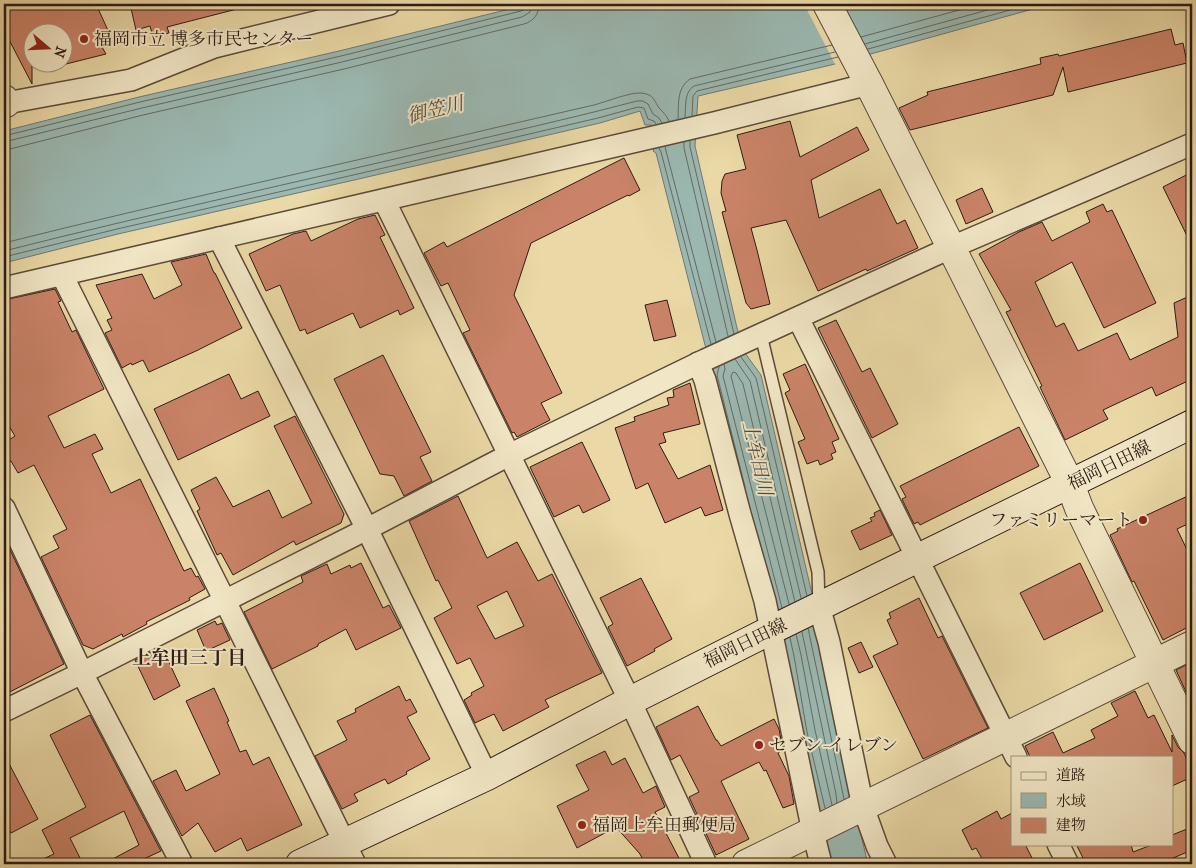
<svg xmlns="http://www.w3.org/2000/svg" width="1196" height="868" font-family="'IM FELL French Canon','Noto Serif JP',serif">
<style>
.water{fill:#9bb8b1;stroke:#6f7973}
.pier{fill:#ead9a6}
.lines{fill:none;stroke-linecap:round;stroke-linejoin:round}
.shore{stroke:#646a63;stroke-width:1}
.building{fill:#ca8368;stroke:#2c1b15;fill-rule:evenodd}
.service-casing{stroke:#5c4a39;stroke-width:14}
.minor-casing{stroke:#5c4a39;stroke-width:24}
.tertiary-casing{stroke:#5c4a39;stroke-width:30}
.secondary-casing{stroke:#2c1b15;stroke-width:30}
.service{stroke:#f1e6c5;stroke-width:11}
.minor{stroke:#f1e6c5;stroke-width:21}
.tertiary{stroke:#f1e6c5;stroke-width:28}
.secondary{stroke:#f1e6c5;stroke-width:28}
.poi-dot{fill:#8f2418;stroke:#f1e6c5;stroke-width:2}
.labels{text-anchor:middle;stroke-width:4;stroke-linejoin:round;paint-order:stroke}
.poi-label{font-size:18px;fill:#2c1b15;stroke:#f1e6c5;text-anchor:start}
.street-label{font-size:18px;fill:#2c1b15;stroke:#f1e6c5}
.water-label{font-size:19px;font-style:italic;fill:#4d4a44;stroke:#f1e6c5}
.neighbourhood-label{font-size:19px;font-weight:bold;fill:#2c1b15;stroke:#f1e6c5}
</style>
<rect width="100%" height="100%" fill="#ead9a6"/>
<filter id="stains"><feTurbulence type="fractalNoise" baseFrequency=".004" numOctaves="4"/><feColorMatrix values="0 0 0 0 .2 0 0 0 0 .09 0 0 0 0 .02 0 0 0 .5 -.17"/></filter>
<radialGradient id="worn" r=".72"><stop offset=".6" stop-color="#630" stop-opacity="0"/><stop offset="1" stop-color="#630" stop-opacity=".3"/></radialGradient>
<polygon class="water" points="530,4 1051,4 831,65 698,96 695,146 737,328 745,353 761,375 823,641 858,823 868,864 829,864 711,373 714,368 705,345 656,153 653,151 654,149 652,141 654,141 651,125 645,125 640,111 600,123 363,178 118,234 4,263 4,131 139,97 339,51"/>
<polygon class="pier" points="804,4 843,4 869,57 836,66"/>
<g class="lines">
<g class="shore">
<polyline points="861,37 981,4"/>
<polyline points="865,44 1009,4"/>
<polyline points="868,49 1032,4"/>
<polyline points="692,116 693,96 697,91 838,57"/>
<path d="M685,117c1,-11 -1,-25 9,-31l141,-34"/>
<path d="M678,119c1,-14 -2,-30 12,-40l142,-34"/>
<polyline points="4,136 140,102 341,56 521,11 525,9 526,4"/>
<polyline points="690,141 690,147 734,334"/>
<polyline points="4,142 142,108 342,62 522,17 530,12 532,4"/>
<polyline points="684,142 684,148 728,336"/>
<polyline points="665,147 716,342"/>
<polyline points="659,148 661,152 711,344"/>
<path d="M4,150l6,-1 133,-34 201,-46 180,-45c10,-3 15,-10 15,-20"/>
<path d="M4,243c163,-41 327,-76 490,-115 33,-8 67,-15 100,-23 11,-3 37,-13 47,-12 14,1 13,9 19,16 4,4 7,7 9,12"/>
<path d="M4,251c146,-37 294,-69 442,-104 63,-15 127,-29 191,-46h6l5,3 5,10 6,4 3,5"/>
<polyline points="4,257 117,229 362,173 598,118 638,107 644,108 648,119 654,121 656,124"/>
<polyline points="741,357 756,378 807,596"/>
<polyline points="735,359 750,381 801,598"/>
<polyline points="724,364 725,369 723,376 782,608"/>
<polyline points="719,367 717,375 745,487"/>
<polyline points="789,604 731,376 733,372 736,373 743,384 795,602"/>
<polyline points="808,628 844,799"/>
<polyline points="802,632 836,794 837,803"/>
<polyline points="796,634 801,655 815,730 832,805"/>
<polyline points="790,638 794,656 807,732 825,808"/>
</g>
</g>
<g class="building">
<polygon points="4,4 96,4 111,37 99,42 106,54 62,65 62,32 32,32 32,84 5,32 10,30 4,17"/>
<polygon points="130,4 237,4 237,9 167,27 169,33 153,37 150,26 136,30"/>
<polygon points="1171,29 1175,45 1183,43 1187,63 1068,92 1063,67 1053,95 910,130 899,108 928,95 927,92 1041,64 1040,58 1058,54 1059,56"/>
<polygon points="790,121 800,157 857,127 869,150 811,180 819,218 880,189 897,224 905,220 918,248 867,271 866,269 818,291 786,220 751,228 757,250 770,304 751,309 746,303 722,212 726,211 721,193 722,181 725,174 746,169 737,135"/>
<polygon points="624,158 640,190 629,196 628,195 531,243 514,295 562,393 541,403 550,420 517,437 514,432 512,433 463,333 470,330 448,283 441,286 424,253 444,242 447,247"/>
<polygon points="1192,172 1192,246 1163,187"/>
<polygon points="982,188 993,212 966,224 956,200"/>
<polygon points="1103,204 1107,212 1112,210 1156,303 1104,328 1072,262 1035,282 1056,327 1064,323 1078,351 1117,333 1130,360 1178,337 1174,303 1192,295 1192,379 1156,396 1152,387 1103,410 1108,419 1065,440 1040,387 1042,386 1006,312 1011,310 979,254 1019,232 1042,222 1052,241 1090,222 1086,212"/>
<polygon points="375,215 385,235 380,237 414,308 400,315 398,310 360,328 353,313 307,334 305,329 300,331 280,285 266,291 249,254 293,234 306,231 311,241 358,219"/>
<polygon points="206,254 214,273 215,273 242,328 196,351 149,372 143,360 132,365 131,363 122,368 105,333 112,330 107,320 112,318 96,285 142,274 154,299 182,285 171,262"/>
<polygon points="55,289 61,301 58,302 72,332 76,330 104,389 48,416 64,448 95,434 103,449 92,454 111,493 140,479 184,571 191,568 196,577 198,576 205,589 189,598 190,600 146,622 147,624 123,637 122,634 93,649 83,645 41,557 59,548 53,536 67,529 34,465 18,473 11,461 4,463 4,443 15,436 4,418 4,300"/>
<polygon points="667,300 676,336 654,341 645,305"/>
<polygon points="836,320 862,372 870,368 898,424 872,438 818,328"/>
<polygon points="383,355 431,452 420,457 432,481 404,496 394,476 380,474 334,379"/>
<polygon points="805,364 839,439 832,442 836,452 831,454 833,459 820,465 818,460 807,464 798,442 805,439 785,393 790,390 783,374"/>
<polygon points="229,374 241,399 258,391 270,416 178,460 154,409"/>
<polygon points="690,383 700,424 663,433 666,442 659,444 678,479 710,465 723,510 705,516 701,507 665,523 648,483 636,489 615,428 635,421 634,417 669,405 667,398 674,397 673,390"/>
<polygon points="295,416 344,514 341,523 296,545 294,541 233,575 221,553 217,555 197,511 200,509 191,490 216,477 233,507 269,490 282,518 312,503 274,426"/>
<polygon points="1019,427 1039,466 920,525 918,522 914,524 902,499 906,497 900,486"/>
<polygon points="582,442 610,500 583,513 579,505 554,517 530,467"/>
<polygon points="1192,494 1192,522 1177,529 1192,560 1192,625 1163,640 1134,581 1132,582 1110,535 1118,531 1117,529"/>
<path d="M458,496l29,62 30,-16 21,39 14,-7 50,99 -57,27 4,7 -46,24 -9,-17 -19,9 -11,-23 8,-5 -1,-2 13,-7 -14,-28 -13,6 -23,-46 18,-10 -14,-28 -2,1 -27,-60zM507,591l17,35 -29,13 -18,-33z"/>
<polygon points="880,510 892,535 860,550 851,531 872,521 870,518 875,516 874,513"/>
<polygon points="4,537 64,664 4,695"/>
<polygon points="361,563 383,608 389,605 401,628 356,650 346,629 318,644 318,646 272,669 244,612 303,582 301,576 327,564 331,574 350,565 351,568"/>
<polygon points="1080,563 1103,611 1044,640 1020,593"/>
<polygon points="641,578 672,639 654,649 655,651 627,666 608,627 613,624 600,598"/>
<polygon points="919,598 938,638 942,636 988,728 923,759 873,656 898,644 887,620 891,618 889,613"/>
<polygon points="215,621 217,625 222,623 230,640 206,651 197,630"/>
<polygon points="861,642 873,667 859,673 848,648"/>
<polygon points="159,648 165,659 167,658 180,686 154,700 135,660"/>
<polygon points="1192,662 1192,705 1176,670"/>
<polygon points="399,686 406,701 410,699 417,712 407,717 430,759 406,772 407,774 388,784 385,779 354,794 358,801 342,809 315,756 347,740 337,721 356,712 355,709"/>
<polygon points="214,688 229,721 227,722 240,752 246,750 253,765 269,757 302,825 247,851 241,838 215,852 198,823 182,836 153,781 176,770 186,791 220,774 186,701"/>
<polygon points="1135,691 1148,718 1154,715 1172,752 1172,735 1178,747 1184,753 1192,771 1192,777 1172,786 1172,757 1030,757 1025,746 1053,732 1063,753 1095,738 1091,730 1118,716 1111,703"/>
<polygon points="698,706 716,740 717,740 721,746 774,719 779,729 783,750 778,753 789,776 794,804 783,808 766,770 764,771 759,762 721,781 749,839 716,855 689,797 699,792 680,755 671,760 656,727"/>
<polygon points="90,715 161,851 133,864 108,864 107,862 139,845 124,811 70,838 83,864 32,864 54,854 42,830 86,807 50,735"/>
<polygon points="605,751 612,765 625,758 643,793 656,786 665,807 655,812 682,864 645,864 640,854 616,827 577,848 557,806 589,790 576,765"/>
<polygon points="4,754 38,819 11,833 4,821"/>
<polygon points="997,811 1001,819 1012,813 1012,844 1025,844 1035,864 985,864 976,848 972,850 962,830"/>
<polygon points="1192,827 1192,850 1159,864 1086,864 1076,844 1131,844 1133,852 1154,844 1172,844 1172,835"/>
</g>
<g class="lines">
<g class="service-casing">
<polyline id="service" points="761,335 818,572 819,606"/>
</g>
<g class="minor-casing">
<g id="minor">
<polyline points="6,103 131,80 214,47 389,4"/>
<polyline points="384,200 630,701 706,864"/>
<polyline points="219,238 367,529 487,776"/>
<polyline points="62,275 225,601 355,864"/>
<polyline points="4,288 714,123 869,84"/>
<polyline points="798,318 1016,757"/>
<polyline points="698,363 705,380 740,514 765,601 813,832 821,864"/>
<polyline points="4,508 82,673 182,864"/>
<polyline points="819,606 829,642 863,807 877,846 886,864"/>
<polyline points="4,711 82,673 367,529 509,455 705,360 950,248 1192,144"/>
<polyline points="1058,844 1068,864"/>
</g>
</g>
<g class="tertiary-casing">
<g id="tertiary">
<polyline points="827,4 869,84 1070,484 1079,508 1192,740"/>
<polyline points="4,99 6,103 4,103"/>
<polyline points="746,864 1192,645"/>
</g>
</g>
<g class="secondary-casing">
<polyline id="secondary" points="300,864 487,776 630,701 771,630 1192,424"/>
</g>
<use href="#service" class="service"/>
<use href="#minor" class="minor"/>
<use href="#tertiary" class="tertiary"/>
<use href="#secondary" class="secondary"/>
</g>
<g class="poi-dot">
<circle cx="84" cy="39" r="5"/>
<circle cx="1143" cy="520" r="5"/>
<circle cx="759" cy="745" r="5"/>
<circle cx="582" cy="825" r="5"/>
</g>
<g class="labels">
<g class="poi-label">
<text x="94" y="45">福岡市立 博多市民センター</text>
<text x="1133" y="526" text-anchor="end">ファミリーマート</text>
<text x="769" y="751">セブン-イレブン</text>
<text x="592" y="831">福岡上牟田郵便局</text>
</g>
<g class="street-label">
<text transform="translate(1109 465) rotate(-26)" y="6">福岡日田線</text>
<text transform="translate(745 643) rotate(-26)" y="6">福岡日田線</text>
</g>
<g class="water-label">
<text transform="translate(435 109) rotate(-14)" y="7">御笠川</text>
<text transform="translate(758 458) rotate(77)" y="7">上牟田川</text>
</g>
<g class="neighbourhood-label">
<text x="189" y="664">上牟田三丁目</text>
</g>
</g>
<rect width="1196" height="868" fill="none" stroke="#ead9a6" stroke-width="20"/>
<rect x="5" y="5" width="1186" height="858" fill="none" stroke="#2c1b15" stroke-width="2.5"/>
<rect x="10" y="10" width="1176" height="848" fill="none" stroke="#2c1b15"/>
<rect x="1011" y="756" width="162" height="90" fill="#f1e6c5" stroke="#a2957f"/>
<rect x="1021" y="772" width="25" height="8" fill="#f1e6c5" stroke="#a2957f"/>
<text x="1056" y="780" font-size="15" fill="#2c1b15">道路</text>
<rect x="1021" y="793" width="25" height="15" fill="#9bb8b1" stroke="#a2957f"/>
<text x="1056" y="806" font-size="15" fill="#2c1b15">水域</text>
<rect x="1021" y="818" width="25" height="15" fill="#ca8368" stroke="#a2957f"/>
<text x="1056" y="830" font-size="15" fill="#2c1b15">建物</text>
<g transform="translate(48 48) rotate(109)"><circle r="24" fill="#f1e6c5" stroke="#a2957f"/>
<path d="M0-4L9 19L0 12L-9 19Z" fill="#8f2418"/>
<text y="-8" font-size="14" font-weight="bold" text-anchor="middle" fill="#2c1b15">N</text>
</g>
<rect width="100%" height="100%" filter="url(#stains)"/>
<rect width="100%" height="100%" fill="url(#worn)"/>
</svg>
